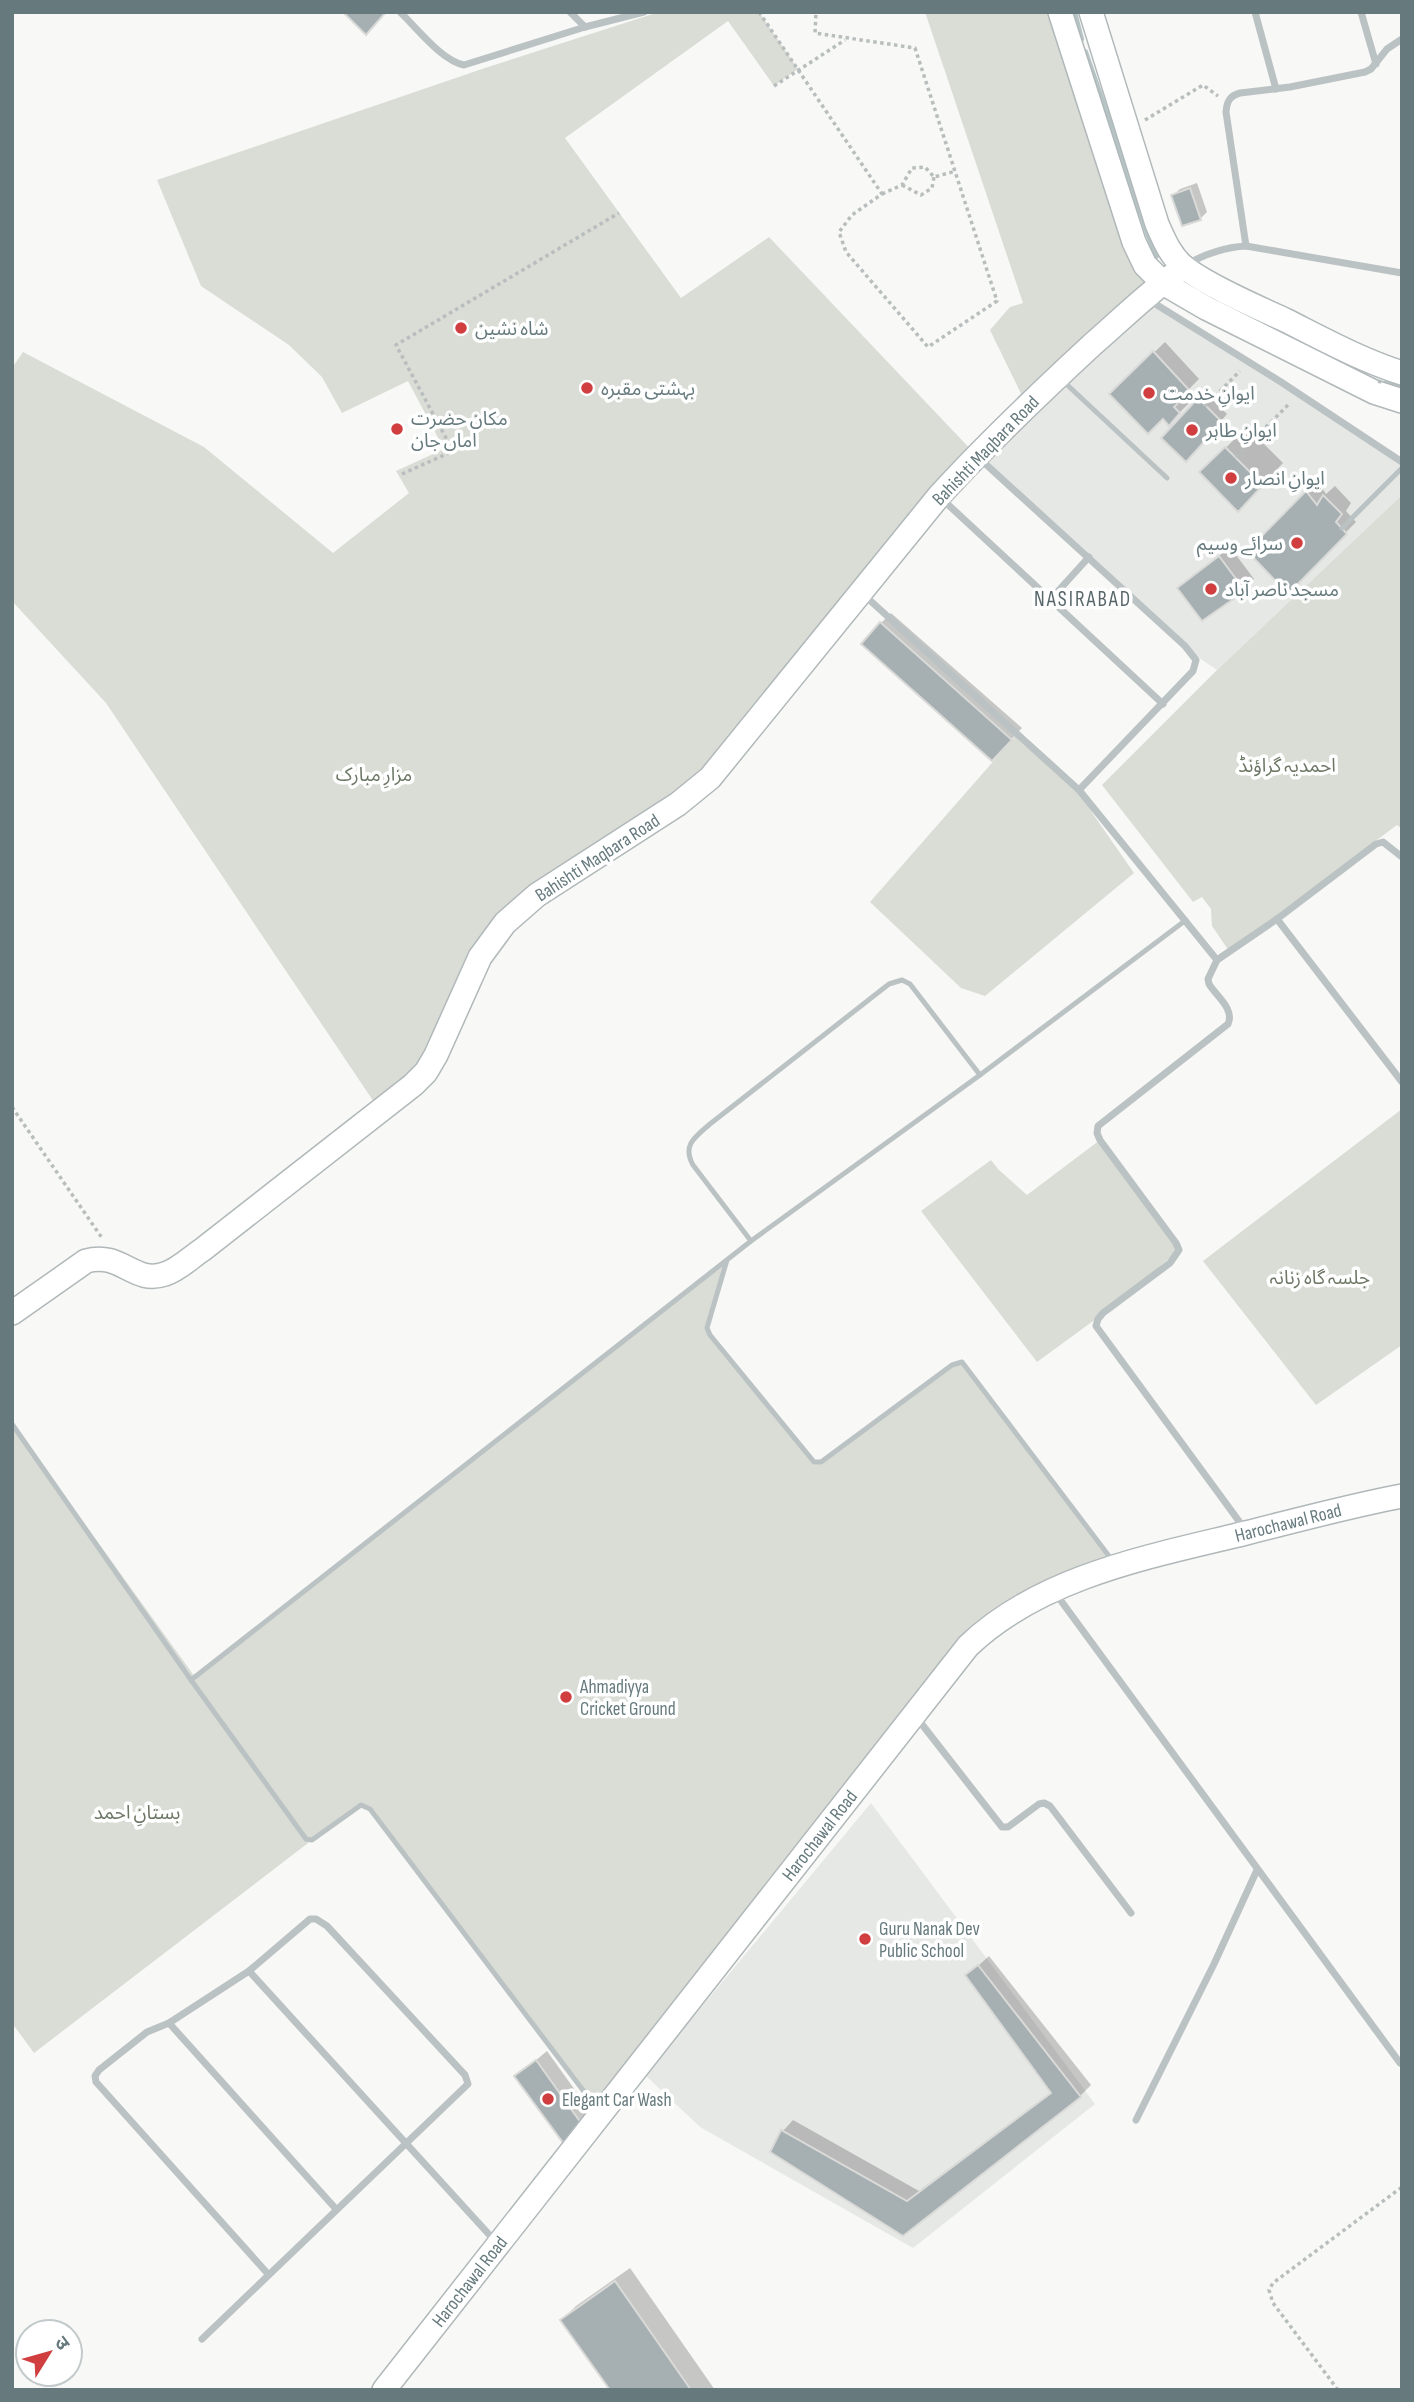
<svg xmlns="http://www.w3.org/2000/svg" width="1414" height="2402" font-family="'Sofia Sans Condensed','Noto Sans Arabic','Noto Sans Devanagari',sans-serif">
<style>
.built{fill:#e6e8e6}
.green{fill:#daddd6}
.shadow{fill:#0003}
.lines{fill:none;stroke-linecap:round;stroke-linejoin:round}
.stream{stroke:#b6c4c5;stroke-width:6}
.building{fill:#a6b0b2;stroke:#dadad8;stroke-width:2}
.secondary-casing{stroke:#b0b8ba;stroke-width:26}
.path{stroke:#b8bdbe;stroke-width:3.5;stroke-dasharray:3.5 3.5;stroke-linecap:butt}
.lane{stroke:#bbc2c3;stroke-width:5}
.street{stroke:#bbc2c3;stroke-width:7}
.secondary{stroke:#fff;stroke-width:23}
.path-bridge{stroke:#b8bdbe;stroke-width:3.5;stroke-dasharray:3.5 3.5;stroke-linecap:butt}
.poi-dot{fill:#d03e3f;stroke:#fff;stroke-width:2.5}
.labels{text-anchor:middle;stroke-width:7;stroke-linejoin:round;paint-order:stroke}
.poi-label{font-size:19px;fill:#667a7e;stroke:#fff;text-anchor:start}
.street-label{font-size:19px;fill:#667a7e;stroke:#fff}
.park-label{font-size:19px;fill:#6c7765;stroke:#fff}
.neighbourhood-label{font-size:21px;letter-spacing:2px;fill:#58666a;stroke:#fff}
</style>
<rect width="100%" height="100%" fill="#f8f8f6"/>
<g class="built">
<polygon points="1145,298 1402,462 1402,495 1217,670 1192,653 976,455"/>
<polygon points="871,1803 1095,2104 913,2248 700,2127 645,2075"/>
</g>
<g class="green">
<polygon points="659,12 759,12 798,69 774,86 728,21 565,138 681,298 769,237 976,455 710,778 489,945 436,1055 380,1111 106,703 12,601 12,368 23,352 204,447 333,553 409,493 396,471 444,449 408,381 342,413 322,377 289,345 201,286 157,180 485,68"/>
<polygon points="925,12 1060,12 1153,275 1027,406 990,330 1010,307 1023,303"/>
<polygon points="1402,495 1402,829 1397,825 1229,951 1212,926 1211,909 1202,897 1193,902 1102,785 1217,670"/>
<polygon points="1016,733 1079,790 1093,814 1134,873 985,996 961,988 870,902 1012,740"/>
<polygon points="1402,1109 1402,1345 1316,1405 1203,1261"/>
<polygon points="1100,1140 1179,1250 1111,1308 1037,1362 921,1211 991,1160 998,1169 1027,1195"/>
<polygon points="727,1260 707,1328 818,1463 952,1365 962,1362 1116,1566 994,1624 601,2113 370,1809 361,1805 312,1840 34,2053 12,2023 12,1423 195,1677"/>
</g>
<g class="shadow">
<polygon points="1197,183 1207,212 1200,219 1173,195 1180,189"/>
<polygon points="1165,342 1199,379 1183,395 1190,402 1179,413 1163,416 1111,394"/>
<polygon points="1205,393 1227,414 1193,453 1163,437"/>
<polygon points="1247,427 1283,463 1259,488 1201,472"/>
<polygon points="1318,482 1326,494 1335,486 1351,503 1346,511 1356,522 1288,591 1249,551"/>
<polygon points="1230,547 1254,579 1244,589 1180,588"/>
<polygon points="891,613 1022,728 992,759 881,623"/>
<polygon points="989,1956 1091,2085 1080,2096 903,2234 772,2151 783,2131 793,2120 919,2191 1052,2092 968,1975"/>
<polygon points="547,2051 590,2111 564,2141 517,2076"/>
<polygon points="630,2268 715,2390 612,2390 562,2320 576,2306"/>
</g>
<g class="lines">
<g class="stream">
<polyline points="1074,12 1081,39"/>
<polyline points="1085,52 1156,256"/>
<polyline points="1196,290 1215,299"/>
<polyline points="1224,304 1268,326"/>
<polyline points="1385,384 1402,388"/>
</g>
</g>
<g class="building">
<polygon points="343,12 386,12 366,35"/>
<polygon points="1190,188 1201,220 1182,226 1171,195"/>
<polygon points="1153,351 1190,391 1174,407 1180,413 1169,426 1163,419 1148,434 1109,394"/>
<polygon points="1198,398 1222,422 1186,462 1161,438"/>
<polygon points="1225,447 1263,485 1238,512 1199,472"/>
<polygon points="1306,491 1317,505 1323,495 1342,514 1336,522 1347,534 1288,594 1247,551"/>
<polygon points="1219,556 1245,591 1202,621 1177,588"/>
<polygon points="880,622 1012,740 992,761 861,644"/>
<polygon points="978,1965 1081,2097 903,2236 770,2152 781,2130 907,2201 1051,2093 965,1975"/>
<polygon points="536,2060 581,2123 564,2144 514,2076"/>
<polygon points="615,2281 691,2390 610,2390 560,2320"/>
</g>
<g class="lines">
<g class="secondary-casing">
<g id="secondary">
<polyline points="1060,12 1134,242 1145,265 1163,283 1206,308 1374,392 1402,401"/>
<path d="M1091,12l66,212c7,16 14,33 28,44 26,19 70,38 100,52 38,19 76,40 117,53"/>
<path d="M12,1313l74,-52c36,-10 47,24 79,13 13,-4 25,-16 37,-24l211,-165 13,-13 10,-17 44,-98 25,-34 32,-28 141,-91 32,-26 229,-282c48,-53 101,-103 154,-152 30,-26 58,-54 91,-77"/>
<path d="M384,2390l584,-744c73,-70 184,-90 278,-113 52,-13 103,-27 156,-37"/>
</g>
</g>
<g class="path">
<polyline points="759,12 882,194 852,215 839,232 846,252 928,347 997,301 915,48 815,33 816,12"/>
<polyline points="774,86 845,40"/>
<polyline points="1145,120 1203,85 1218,96"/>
<polyline points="902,185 921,195 932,188 934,177"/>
<polyline points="882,194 902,185 912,168 925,167 934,177 956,171"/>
<polyline points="1205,406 1240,371"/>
<polyline points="1236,457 1290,403"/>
<polyline points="402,474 453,451 396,345 619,213"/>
<polyline points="12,1107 102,1238"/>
<polyline points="1338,2390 1273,2303 1269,2290 1273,2283 1402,2187"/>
</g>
<g class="lane">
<polyline points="1063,381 1167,478"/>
<polyline points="1342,528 1402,468"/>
<path d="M751,1241l-58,-76c-11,-20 2,-28 17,-41l179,-140 13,-4 8,4 70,91"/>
<polyline points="727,1260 709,1321 707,1328 710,1335 814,1462 821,1462 952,1365 962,1362 1112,1560"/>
<polyline points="12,1424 191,1680 306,1839 312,1840 361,1805 370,1809 598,2110"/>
<polyline points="191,1680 751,1241 980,1075 1186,920"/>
</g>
<g class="street">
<path d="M400,12c17,16 42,49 64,53l121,-38 59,-15"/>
<polyline points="570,12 585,27"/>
<polyline points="1255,12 1276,89"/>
<polyline points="1361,12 1376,64"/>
<path d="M1246,246l-20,-134c1,-10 3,-16 14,-19l50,-6 75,-15 6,-3 16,-20 15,-10"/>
<path d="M1188,264c16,-10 39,-17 58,-18l156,27"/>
<polyline points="1149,300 1281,382 1402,462"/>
<polyline points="980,459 1185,646 1196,660 1193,671 1079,790"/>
<polyline points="942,499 1163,704"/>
<polyline points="864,595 1079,790 1217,960 1277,919 1376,844 1383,842 1402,857"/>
<polyline points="1050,600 1089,557"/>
<polyline points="1277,919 1402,1082"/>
<path d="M1217,960l-9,19 1,5c7,12 26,25 19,40l-130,102 -1,7 3,7 76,103 3,7 -9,13 -67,50 -5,6 -2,7 148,202"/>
<polyline points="1056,1594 1400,2063"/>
<polyline points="917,1718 1002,1827 1008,1827 1039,1804 1044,1803 1050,1806 1131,1913"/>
<polyline points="249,1971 495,2241"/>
<polyline points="169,2023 336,2209"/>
<polyline points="1136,2120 1214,1964 1257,1870"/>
<polyline points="202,2339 468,2084 465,2075 327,1926 316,1919 310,1919 249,1971 169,2023 147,2032 99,2070 95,2076 96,2082 268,2274"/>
</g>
<use href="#secondary" class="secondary"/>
<polyline class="path-bridge" points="1378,381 1384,383"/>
</g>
<g class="poi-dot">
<circle cx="461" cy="328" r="7"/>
<circle cx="587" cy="388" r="7"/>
<circle cx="1149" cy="393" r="7"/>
<circle cx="397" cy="429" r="7"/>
<circle cx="1192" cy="430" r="7"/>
<circle cx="1231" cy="478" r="7"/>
<circle cx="1297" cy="543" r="7"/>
<circle cx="1211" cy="589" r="7"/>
<circle cx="566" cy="1697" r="7"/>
<circle cx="865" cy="1939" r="7"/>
<circle cx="548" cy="2099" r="7"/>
</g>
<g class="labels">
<g class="poi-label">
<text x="475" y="335">شاہ نشین</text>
<text x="601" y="395">بہشتی مقبرہ</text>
<text x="1163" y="400">ایوانِ خدمت</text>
<text x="411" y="425">مکان حضرت<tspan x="411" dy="22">اماں جان</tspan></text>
<text x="1206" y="437">ایوانِ طاہر</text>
<text x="1245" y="485">ایوانِ انصار</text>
<text x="1283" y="550" text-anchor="end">سرائے وسیم</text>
<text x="1225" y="596">مسجد ناصر آباد</text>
<text x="580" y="1693">Ahmadiyya<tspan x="580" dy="22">Cricket Ground</tspan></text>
<text x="879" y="1935">Guru Nanak Dev<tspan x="879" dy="22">Public School</tspan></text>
<text x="562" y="2106">Elegant Car Wash</text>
</g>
<g class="street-label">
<text transform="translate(985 450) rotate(-46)" y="7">Bahishti Maqbara Road</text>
<text transform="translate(597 857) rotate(-33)" y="7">Bahishti Maqbara Road</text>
<text transform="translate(1288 1522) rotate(-14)" y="7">Harochawal Road</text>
<text transform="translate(819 1835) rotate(-52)" y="7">Harochawal Road</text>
<text transform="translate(469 2281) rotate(-52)" y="7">Harochawal Road</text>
</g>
<g class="park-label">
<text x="1287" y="772">احمدیہ گراؤنڈ</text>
<text x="374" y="781">مزارِ مبارک</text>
<text x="1320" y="1284">جلسہ گاہ زنانہ</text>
<text x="137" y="1819">بستانِ احمد</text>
</g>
<g class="neighbourhood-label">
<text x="1083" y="606">NASIRABAD</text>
</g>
</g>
<rect width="1414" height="2402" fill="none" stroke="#667a7e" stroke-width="28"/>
<g transform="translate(49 2353) rotate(53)"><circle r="33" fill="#ffffff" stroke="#c2cacb" stroke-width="2"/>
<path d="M0-5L12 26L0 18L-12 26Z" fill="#d03e3f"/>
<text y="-10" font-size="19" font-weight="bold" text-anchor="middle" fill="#667a7e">उ</text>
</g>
</svg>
